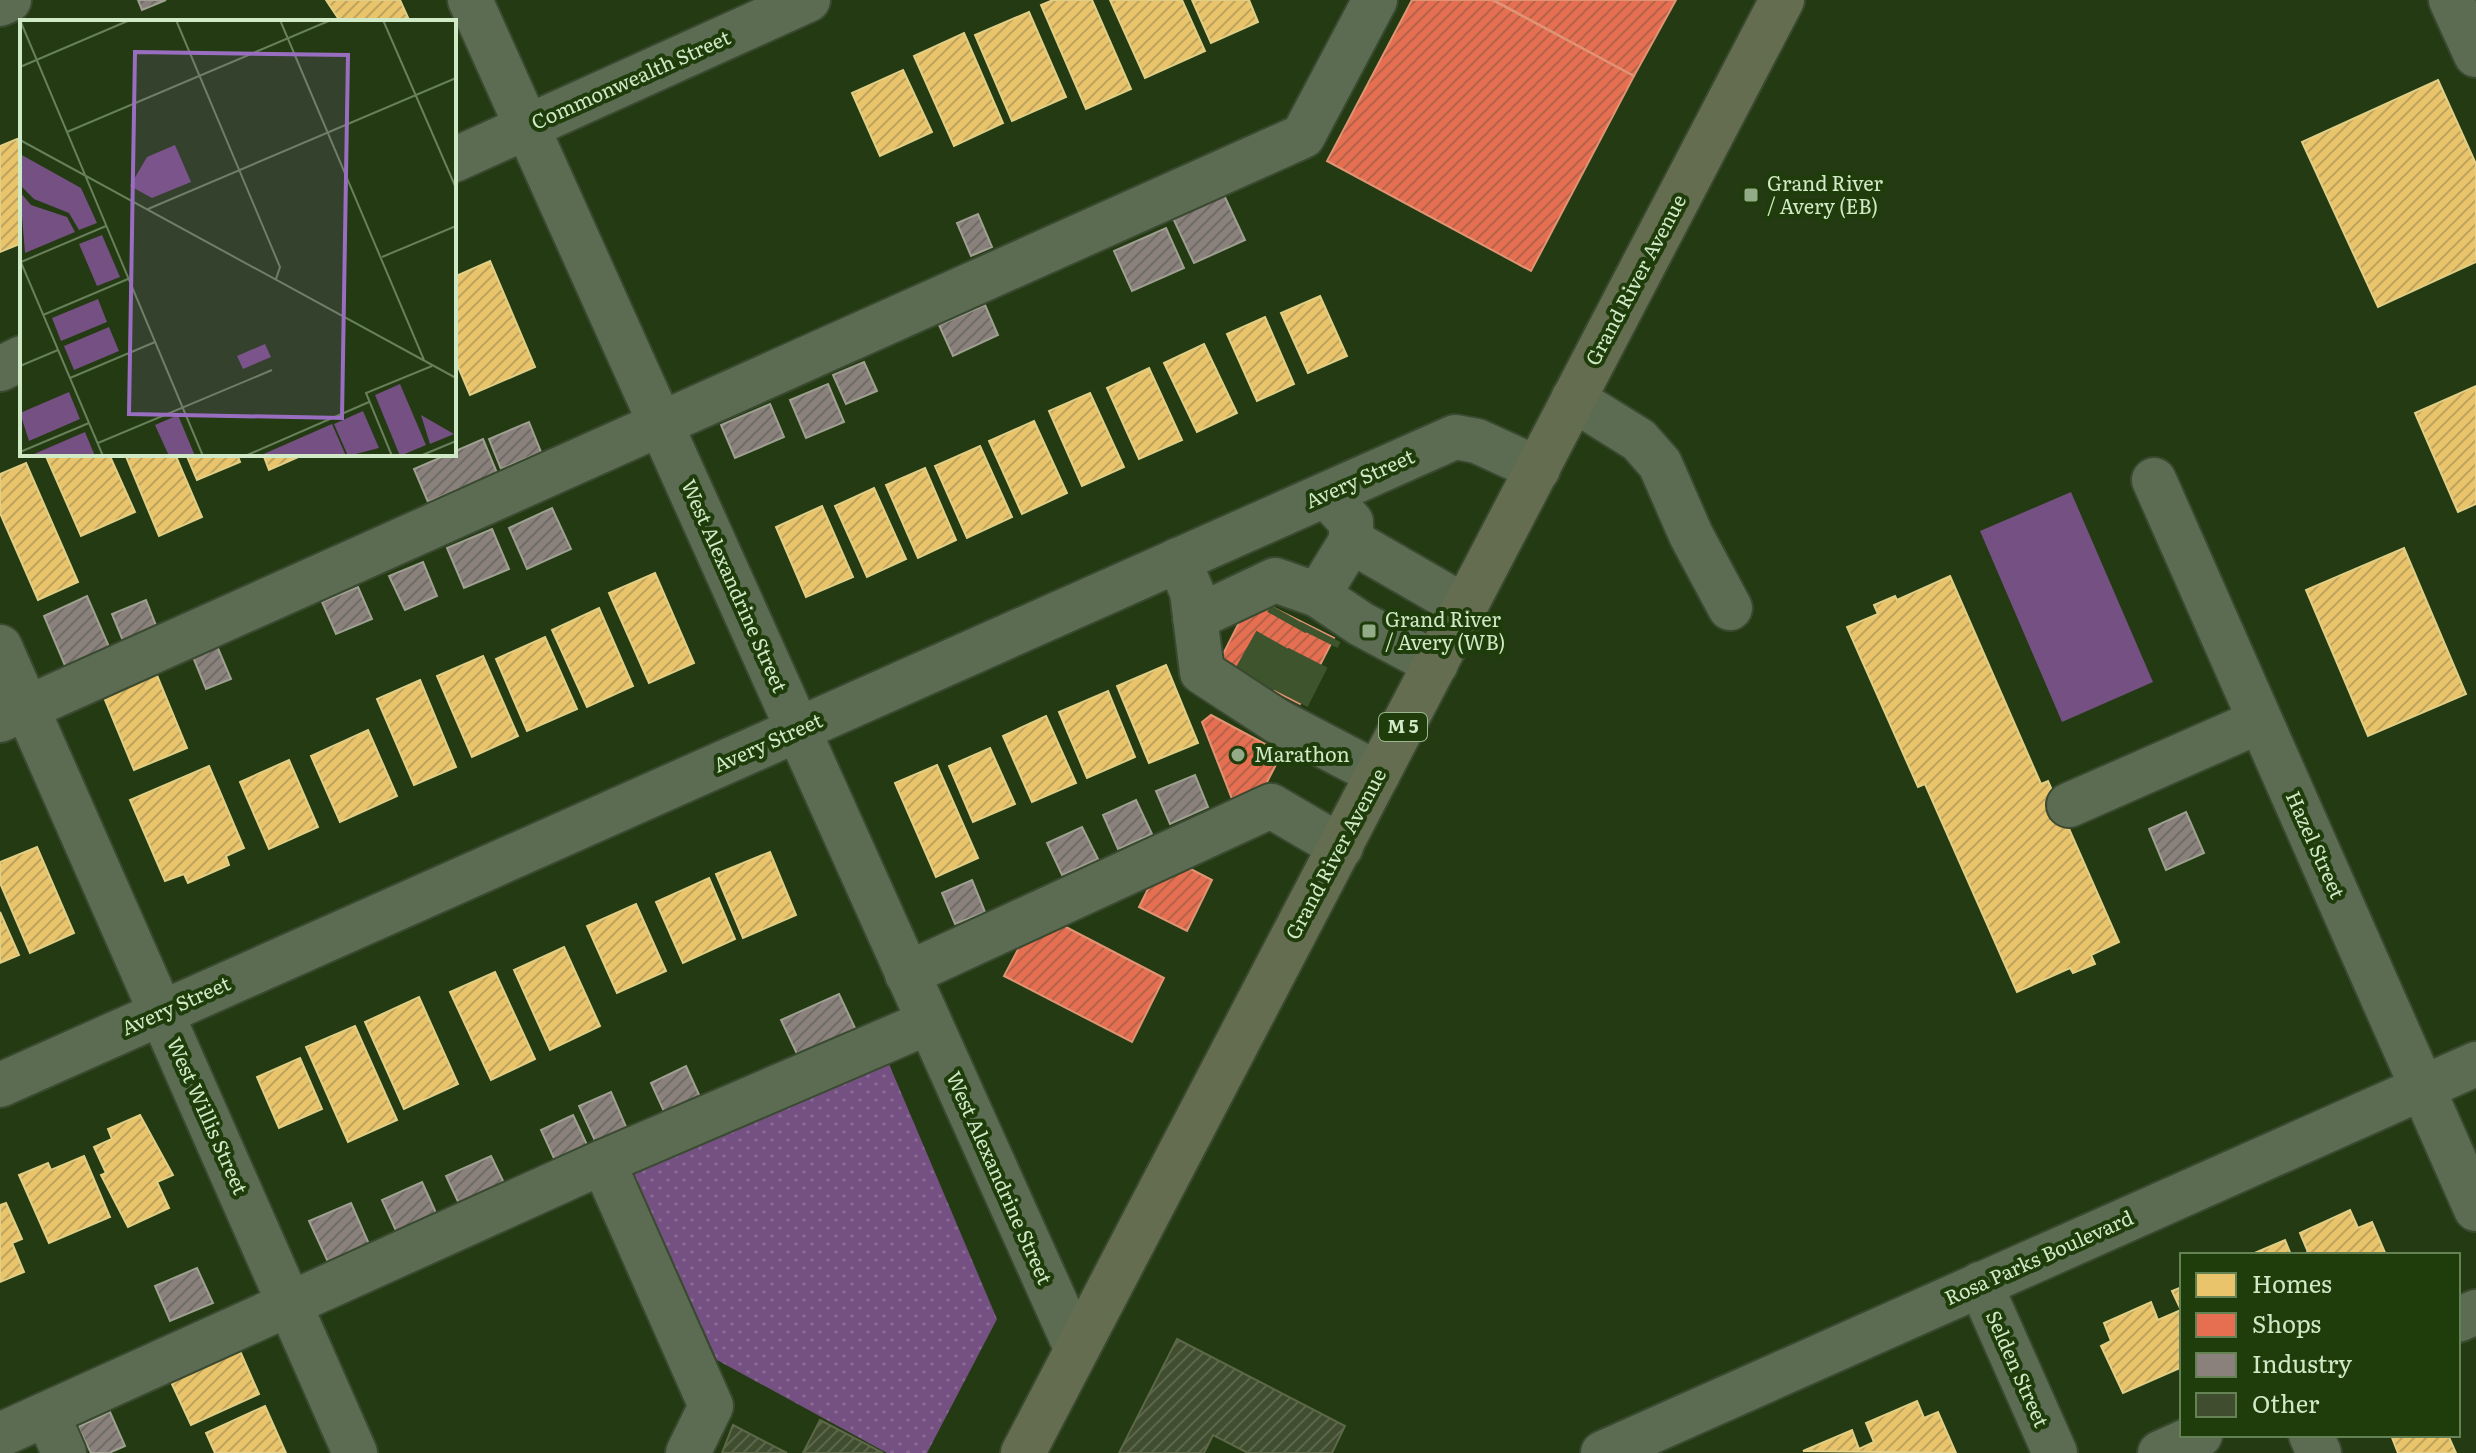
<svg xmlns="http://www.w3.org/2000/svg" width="2476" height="1453" font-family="Literata,serif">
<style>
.grass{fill:url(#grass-dots)}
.pitch{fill:#755082}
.homes{fill:url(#homes-hatch);stroke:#e2cf86;stroke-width:2}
.shops{fill:url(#shops-hatch);stroke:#e09474;stroke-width:2}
.industry{fill:url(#industry-hatch);stroke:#9fa092;stroke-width:2}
.building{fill:url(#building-hatch);stroke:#5c6847;stroke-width:2}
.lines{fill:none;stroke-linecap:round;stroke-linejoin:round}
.minor-tunnel{stroke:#3d542d;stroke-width:44;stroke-dasharray:44 22;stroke-linecap:butt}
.minor-casing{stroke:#3a4a30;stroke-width:48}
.major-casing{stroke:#3a4a30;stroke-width:48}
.minor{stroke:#5b6c53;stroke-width:44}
.major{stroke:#646d50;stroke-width:44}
.poi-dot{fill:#93ac87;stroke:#1e3d0a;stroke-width:3}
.labels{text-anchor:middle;stroke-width:8;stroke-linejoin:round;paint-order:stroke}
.shield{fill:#1e3d0a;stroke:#9bb58e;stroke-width:2}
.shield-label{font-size:18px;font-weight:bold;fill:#d0e9c6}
.street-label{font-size:20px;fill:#d0e9c6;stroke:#1e3d0a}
.poi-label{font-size:20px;fill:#d0e9c6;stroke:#1e3d0a;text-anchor:start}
.inset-road{fill:none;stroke:#68805a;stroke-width:2}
.view{fill:#996ec1;fill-opacity:0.15;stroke:#996ec1;stroke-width:4}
.inset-edge{fill:none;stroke:#d0e9c6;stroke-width:4}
</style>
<defs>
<pattern id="grass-dots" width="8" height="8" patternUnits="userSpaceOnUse" patternTransform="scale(2)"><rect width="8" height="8" fill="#755082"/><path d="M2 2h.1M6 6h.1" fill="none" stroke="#886992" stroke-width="1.8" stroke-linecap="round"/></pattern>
<pattern id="homes-hatch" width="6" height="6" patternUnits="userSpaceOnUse" patternTransform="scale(2)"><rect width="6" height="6" fill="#e9c46a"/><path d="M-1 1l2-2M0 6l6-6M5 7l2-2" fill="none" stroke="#bea45e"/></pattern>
<pattern id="shops-hatch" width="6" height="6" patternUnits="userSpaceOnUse" patternTransform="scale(2)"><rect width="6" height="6" fill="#e76f51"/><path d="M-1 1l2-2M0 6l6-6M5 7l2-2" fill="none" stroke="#b4634a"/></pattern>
<pattern id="industry-hatch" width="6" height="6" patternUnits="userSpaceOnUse" patternTransform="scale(2)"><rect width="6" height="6" fill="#8a817c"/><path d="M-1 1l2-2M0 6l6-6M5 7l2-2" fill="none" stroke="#6f6c65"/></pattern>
<pattern id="building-hatch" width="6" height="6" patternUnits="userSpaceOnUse" patternTransform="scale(2)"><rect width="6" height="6" fill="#414d2f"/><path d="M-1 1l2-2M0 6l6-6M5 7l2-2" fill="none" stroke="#5b674c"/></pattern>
</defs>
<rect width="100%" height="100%" fill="#233a12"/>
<polygon class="grass" points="886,1057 997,1319 927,1453 887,1453 717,1360 631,1168"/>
<polygon class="pitch" points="2071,492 2153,682 2062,722 1980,531"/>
<g class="homes">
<polygon points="326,0 400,0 410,22 340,21"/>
<polygon points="1053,0 1092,0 1131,89 1086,109 1041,5"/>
<polygon points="1110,0 1182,0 1205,51 1145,78"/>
<polygon points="1192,0 1249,0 1258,22 1211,43"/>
<polygon points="1029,12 1066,97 1012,121 975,35"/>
<polygon points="964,33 1003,123 954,146 914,56"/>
<polygon points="903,70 932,132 880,156 852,93"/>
<polygon points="2438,80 2476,164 2476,262 2378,307 2302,142"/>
<polygon points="17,139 22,150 22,243 0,252 0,146"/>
<polygon points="490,261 535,367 470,395 454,357 454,277"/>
<polygon points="1320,296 1347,356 1308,373 1281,313"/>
<polygon points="1265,317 1294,384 1257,401 1227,334"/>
<polygon points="1204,344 1237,413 1197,432 1164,363"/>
<polygon points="1149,368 1182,440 1139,459 1107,388"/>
<polygon points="2476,386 2476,504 2458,512 2415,413"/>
<polygon points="1090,393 1124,467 1082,486 1049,411"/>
<polygon points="1034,421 1067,493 1022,514 989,441"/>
<polygon points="980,446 1012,517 967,538 935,466"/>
<polygon points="45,454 109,454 135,512 81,536"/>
<polygon points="125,454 175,454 202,517 159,536"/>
<polygon points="186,454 237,454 240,462 197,480"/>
<polygon points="263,454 305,454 269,470"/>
<polygon points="26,463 78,582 38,600 0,513 0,474"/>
<polygon points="925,468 956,540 918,558 886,485"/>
<polygon points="874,488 906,559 867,577 835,506"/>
<polygon points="822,506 853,577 806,597 776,527"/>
<polygon points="2404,548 2466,694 2368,736 2306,590"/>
<polygon points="655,573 694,663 649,683 609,593"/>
<polygon points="1950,576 2041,784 2048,781 2119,942 2091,955 2095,964 2073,973 2070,968 2017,992 1925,784 1918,787 1847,627 1878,614 1874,605 1895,596 1897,600"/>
<polygon points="599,608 633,686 587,707 552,630"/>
<polygon points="545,637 577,709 527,731 496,659"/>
<polygon points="483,656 518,736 472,757 437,676"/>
<polygon points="1166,665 1198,743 1149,763 1117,686"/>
<polygon points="156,673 187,748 134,770 103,695"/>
<polygon points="420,680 456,767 414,785 377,699"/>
<polygon points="1108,691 1135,757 1087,778 1059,712"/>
<polygon points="1046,716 1076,783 1032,802 1003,736"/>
<polygon points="368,730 397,796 340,822 311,756"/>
<polygon points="990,748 1015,804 973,822 949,766"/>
<polygon points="289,760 318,827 269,849 240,782"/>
<polygon points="937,765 978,858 936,877 895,783"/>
<polygon points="209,766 244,848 226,856 229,865 188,883 184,874 165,881 130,800"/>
<polygon points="37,847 74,933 30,953 0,883 0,862"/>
<polygon points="770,852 796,915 743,938 716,874"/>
<polygon points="709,878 735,939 683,963 656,902"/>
<polygon points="636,904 666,971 617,993 587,926"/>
<polygon points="0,912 19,955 0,963"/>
<polygon points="564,947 600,1026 550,1050 514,970"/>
<polygon points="495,972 535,1059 491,1080 450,992"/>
<polygon points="419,997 458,1084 404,1109 365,1022"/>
<polygon points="355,1026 397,1120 348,1142 306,1047"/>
<polygon points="300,1058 322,1109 279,1128 257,1077"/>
<polygon points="140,1115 173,1175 157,1182 169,1208 128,1227 101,1175 106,1173 94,1147 112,1139 108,1129"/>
<polygon points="84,1156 110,1217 49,1243 19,1175 48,1163 51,1170"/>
<polygon points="6,1203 22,1239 12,1243 24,1272 0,1282 0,1205"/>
<polygon points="2350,1210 2358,1228 2372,1222 2386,1255 2301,1255 2308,1252 2300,1233"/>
<polygon points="2285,1240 2291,1255 2250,1255"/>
<polygon points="2182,1287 2182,1367 2123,1393 2101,1346 2111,1341 2104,1323 2151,1302 2158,1320 2181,1310 2172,1291"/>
<polygon points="240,1351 259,1394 191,1425 171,1382"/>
<polygon points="1917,1401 1924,1418 1938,1412 1956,1453 1803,1451 1852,1430 1859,1449 1874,1442 1866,1423"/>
<polygon points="265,1406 286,1453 215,1453 206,1433"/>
<polygon points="2391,1435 2448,1435 2456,1453 2398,1453"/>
</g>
<g class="shops">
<polygon points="1412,0 1492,0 1634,76 1531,271 1327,161"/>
<polygon points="1494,0 1676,0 1634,76"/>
<polygon points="1252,597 1334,638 1300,704 1219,662"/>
<polygon points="1211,715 1282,753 1265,786 1232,799 1202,722"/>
<polygon points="1181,864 1212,880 1187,931 1139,907 1155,875"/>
<polygon points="1062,925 1164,978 1132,1042 1004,976 1024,938"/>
</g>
<g class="industry">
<polygon points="138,0 166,0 142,10"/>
<polygon points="1223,193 1245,240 1194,263 1172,216"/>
<polygon points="978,214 992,247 971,256 957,223"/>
<polygon points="1166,228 1184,268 1132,291 1114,251"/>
<polygon points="985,305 998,335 953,356 939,325"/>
<polygon points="864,362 877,391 846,404 833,375"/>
<polygon points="828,384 844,422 806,438 790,400"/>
<polygon points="770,404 784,437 735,458 721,425"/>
<polygon points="529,422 541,452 501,469 489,439"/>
<polygon points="483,439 497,473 428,502 414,469"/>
<polygon points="552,508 571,549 527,569 509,528"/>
<polygon points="492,529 509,569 464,588 447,548"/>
<polygon points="423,562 437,596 405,610 389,576"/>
<polygon points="358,587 372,619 336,634 322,602"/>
<polygon points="87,596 110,649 66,668 44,616"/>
<polygon points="146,600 157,628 123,641 112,614"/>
<polygon points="217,646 231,679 206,689 193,657"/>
<polygon points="1195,775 1208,807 1170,824 1156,791"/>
<polygon points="1136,800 1152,834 1118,849 1103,815"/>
<polygon points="2186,812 2204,853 2166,870 2149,829"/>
<polygon points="1082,827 1098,859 1062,875 1047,843"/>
<polygon points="972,880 985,912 955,924 942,893"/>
<polygon points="839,994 856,1030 798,1056 781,1020"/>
<polygon points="686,1066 701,1099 666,1116 651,1083"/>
<polygon points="611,1092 627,1129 596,1143 579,1106"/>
<polygon points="573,1115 589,1149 557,1165 541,1130"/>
<polygon points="491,1156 506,1187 461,1208 446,1176"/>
<polygon points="422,1182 437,1215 397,1233 382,1200"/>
<polygon points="351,1203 369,1244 328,1262 309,1221"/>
<polygon points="197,1268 213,1303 170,1321 155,1286"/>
<polygon points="110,1412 125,1446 109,1453 91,1453 78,1427"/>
</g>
<g class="building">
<polygon points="1177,1339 1345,1426 1332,1453 1248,1453 1213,1435 1204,1453 1119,1453"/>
<polygon points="820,1420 883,1453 803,1453"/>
<polygon points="733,1425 787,1453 722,1453"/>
</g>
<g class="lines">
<g class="minor-tunnel">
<polyline points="1254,680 1290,616"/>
<polyline points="1288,697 1321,632"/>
</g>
<g class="minor-casing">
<g id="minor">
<polyline points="470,0 1076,1348"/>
<polyline points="2451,0 2476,55"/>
<polyline points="0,4 9,0"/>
<polyline points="454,160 808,0"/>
<polyline points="0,369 22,358"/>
<polyline points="1573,399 1639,440 1660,464 1691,535 1730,608"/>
<polyline points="2154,480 2476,1209"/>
<polyline points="1351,541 1465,607"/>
<polyline points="1178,560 1192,592 1202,672 1277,721 1378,774"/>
<polyline points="1318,595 1361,624 1436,664"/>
<polyline points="1195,618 1275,580 1318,595 1351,541 1351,522 1326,495"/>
<polyline points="0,647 355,1453"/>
<polyline points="0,720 1303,136 1375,0"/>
<polyline points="2069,805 2260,721"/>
<polyline points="907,974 1271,806 1341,847"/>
<polyline points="0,1085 1455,437 1477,441 1538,469"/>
<polyline points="603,1162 711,1406 688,1453"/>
<polyline points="1980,1284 2055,1453"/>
<polyline points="2458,1320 2476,1312"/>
<polyline points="47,1414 64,1453"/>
<polyline points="0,1435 603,1162 929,1022"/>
<polyline points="2311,1435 2319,1453"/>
<polyline points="1603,1453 2476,1064"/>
<polyline points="2160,1453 2200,1435"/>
</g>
</g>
<g class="major-casing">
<polyline id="major" points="1023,1453 1782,0"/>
</g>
<use href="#minor" class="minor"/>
<use href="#major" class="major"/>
</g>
<g class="poi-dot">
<rect x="1743" y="187" width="16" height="16" rx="4"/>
<rect x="1361" y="623" width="16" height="16" rx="4"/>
<circle cx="1238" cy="755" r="8"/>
</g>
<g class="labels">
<rect class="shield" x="1379" y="713" width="48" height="28" rx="6"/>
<g class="shield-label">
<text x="1403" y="733">M 5</text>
</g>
<g class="street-label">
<text transform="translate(631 80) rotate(-24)" y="7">Commonwealth Street</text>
<text transform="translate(1636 280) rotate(-62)" y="7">Grand River Avenue</text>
<text transform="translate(1360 479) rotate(-24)" y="7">Avery Street</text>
<text transform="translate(734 586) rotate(66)" y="7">West Alexandrine Street</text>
<text transform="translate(768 743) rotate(-24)" y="7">Avery Street</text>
<text transform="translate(2315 845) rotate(66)" y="7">Hazel Street</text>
<text transform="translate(1336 854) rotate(-62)" y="7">Grand River Avenue</text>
<text transform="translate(176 1006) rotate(-24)" y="7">Avery Street</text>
<text transform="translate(207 1116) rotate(66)" y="7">West Willis Street</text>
<text transform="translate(999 1178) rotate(66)" y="7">West Alexandrine Street</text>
<text transform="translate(2039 1258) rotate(-24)" y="7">Rosa Parks Boulevard</text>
<text transform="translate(2017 1369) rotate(66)" y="7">Selden Street</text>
</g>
<g class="poi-label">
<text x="1767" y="191">Grand River<tspan x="1767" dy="23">/ Avery (EB)</tspan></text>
<text x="1385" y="627">Grand River<tspan x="1385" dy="23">/ Avery (WB)</tspan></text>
<text x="1254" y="762">Marathon</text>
</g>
</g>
<g transform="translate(20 20)">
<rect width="436" height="436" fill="#233a12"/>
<path d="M155,125l16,37 -39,16 -22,-12 17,-29zM0,134l61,34 16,35 -18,7 -10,-17 -35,-14 -14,-14zM0,172l11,13 36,12 8,15 -50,21zM82,215l18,42 -23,9 -18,-42zM78,279l9,23 -46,19 -9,-23zM89,307l10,24 -45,19 -10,-24zM380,364l26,61 -26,11 -25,-61zM49,372l11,27 -51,22 -9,-28zM343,391l16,37 -31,8 -14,-32zM158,395l17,41h-26l-14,-31zM401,395l33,19 -24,10zM312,404l14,32h-87zM65,412l10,24h-60l-1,-2z" fill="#755082"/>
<path d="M245,324l6,13 -28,12 -6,-13z" fill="#755082"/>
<path class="inset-road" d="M0,0l183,436M156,0l104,247 -4,12M260,0l144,340M363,0l73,168M0,47l110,-47M47,112l264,-112M0,120l436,238M128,189l308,-131M362,237l74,-31M0,240l83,196M1,242l85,-36M23,295l85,-36M0,346l38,-16M50,358l85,-36M78,423l174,-73M0,432l69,-29M225,436l124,-54M372,436l-26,-63 66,-27M400,436l36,-15"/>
<path class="view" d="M115,32l213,3 -6,363 -213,-4z"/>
<rect width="436" height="436" class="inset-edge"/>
</g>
<rect x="2180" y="1253" width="280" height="184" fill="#1e3d0a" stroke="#658255" stroke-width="2"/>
<rect x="2196" y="1273" width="40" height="24" fill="#e9c46a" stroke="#658255" stroke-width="2"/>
<text x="2252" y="1293" font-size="24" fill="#d0e9c6">Homes</text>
<rect x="2196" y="1313" width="40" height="24" fill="#e76f51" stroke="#658255" stroke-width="2"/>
<text x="2252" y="1333" font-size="24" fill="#d0e9c6">Shops</text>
<rect x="2196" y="1353" width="40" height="24" fill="#8a817c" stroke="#658255" stroke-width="2"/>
<text x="2252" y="1373" font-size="24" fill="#d0e9c6">Industry</text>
<rect x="2196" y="1393" width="40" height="24" fill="#414d2f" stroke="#658255" stroke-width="2"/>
<text x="2252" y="1413" font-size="24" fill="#d0e9c6">Other</text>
</svg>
